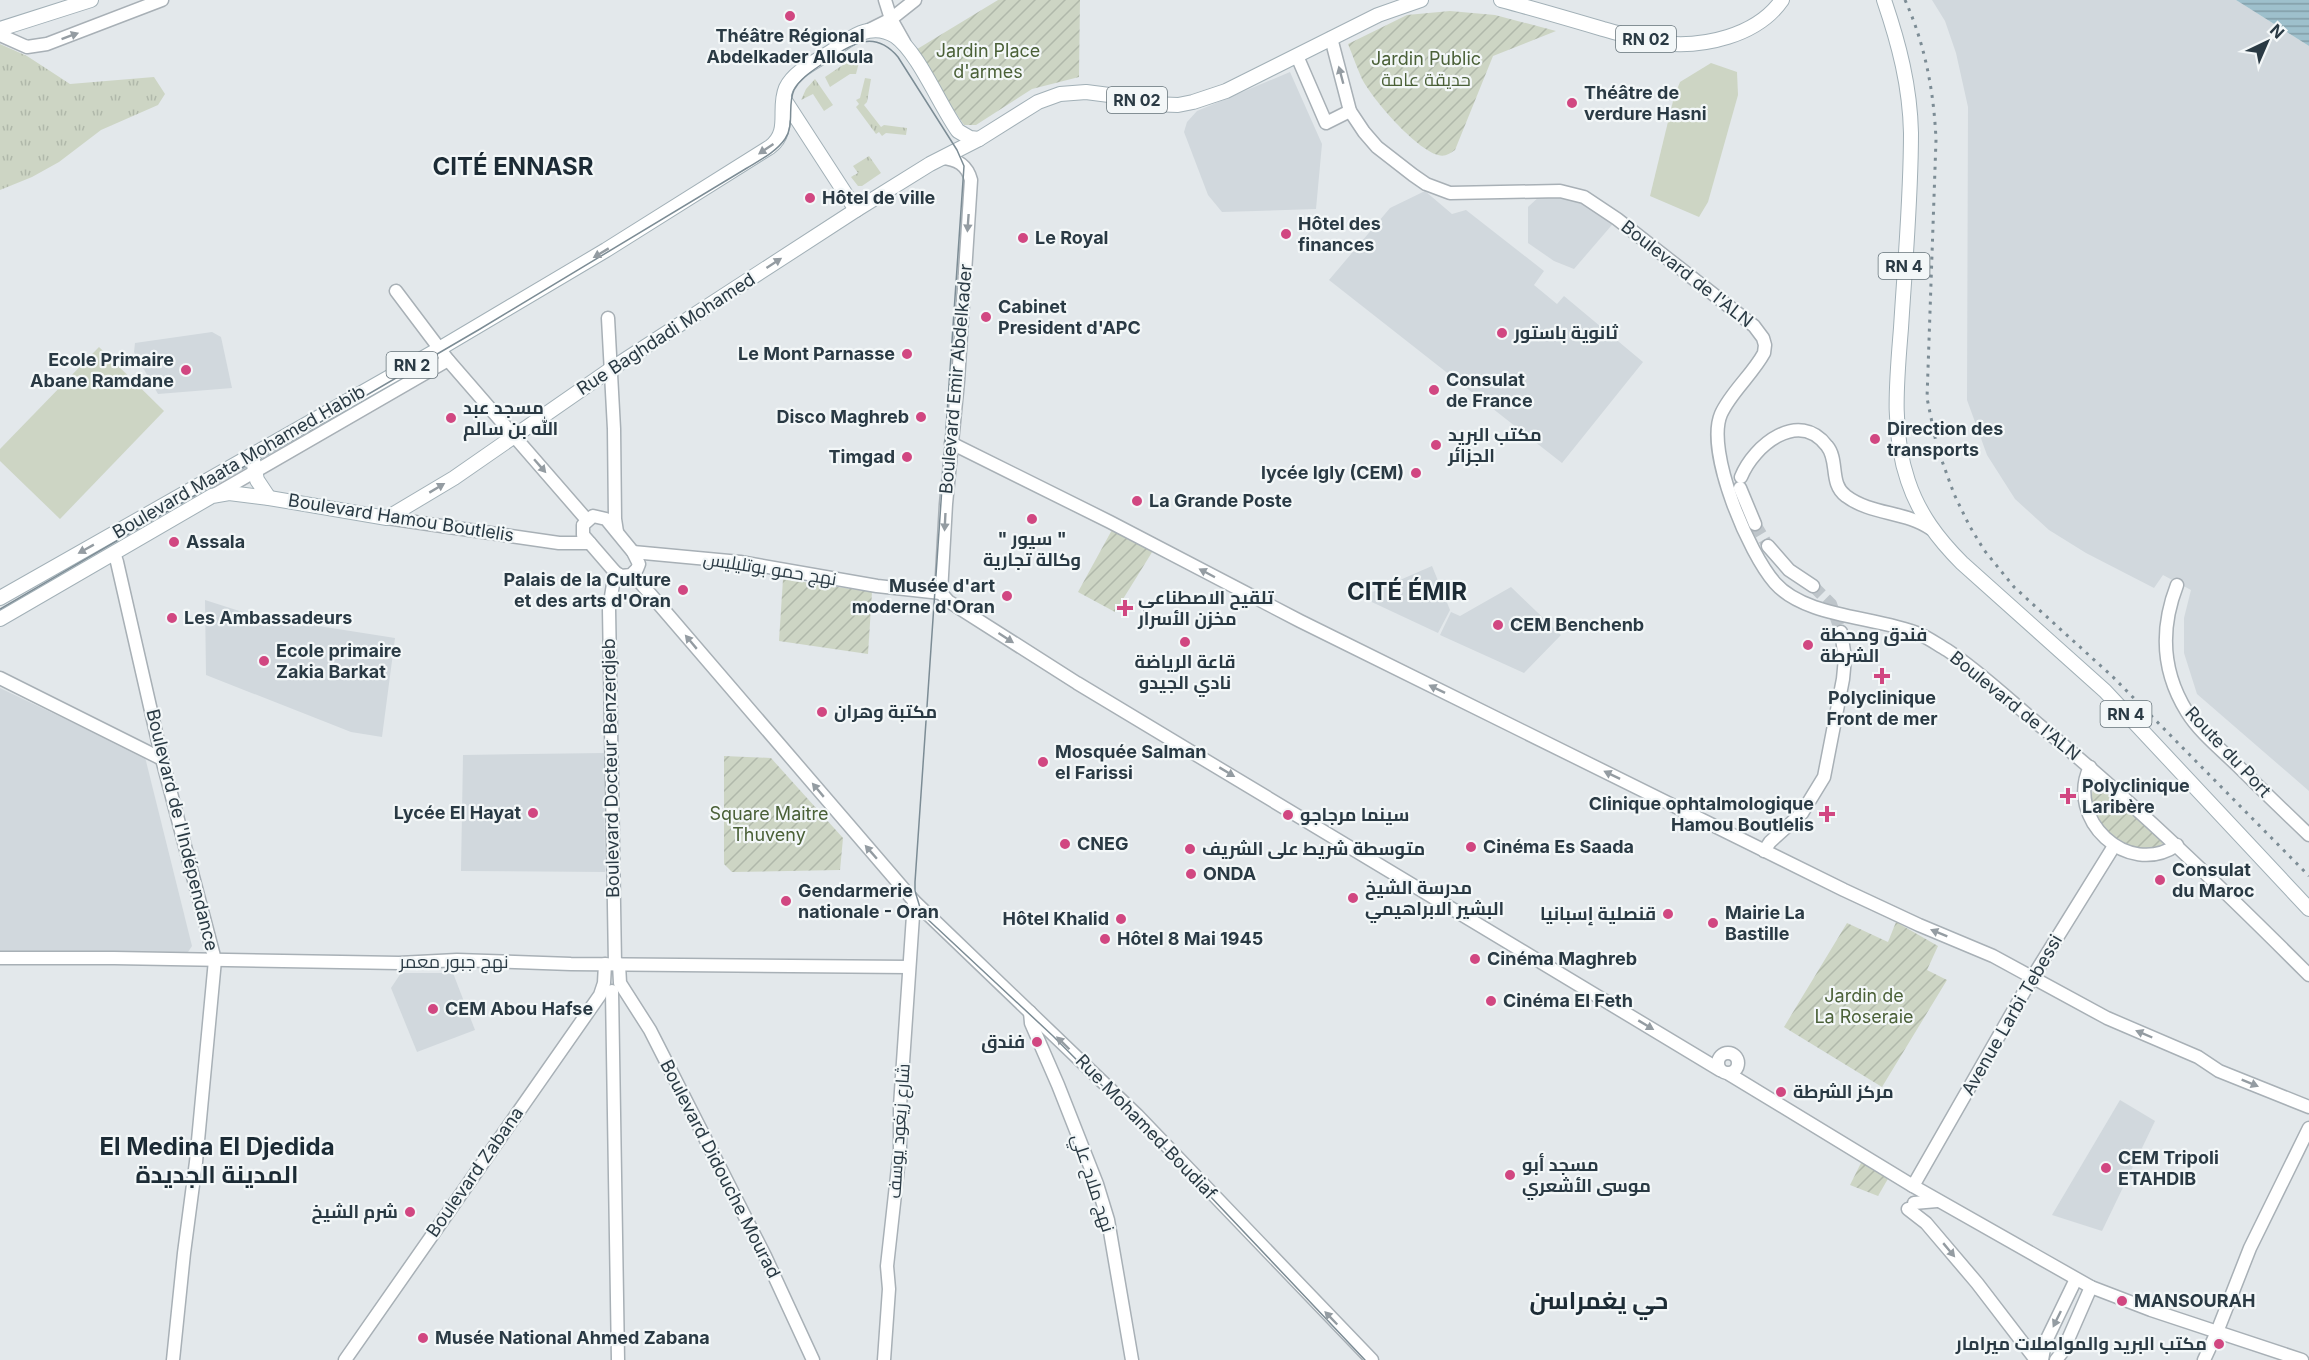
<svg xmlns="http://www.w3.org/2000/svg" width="2309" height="1360" font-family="Inter,Cairo,sans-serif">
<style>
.built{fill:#d1d8dd}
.grass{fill:url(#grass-tufts)}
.garden{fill:url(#garden-furrows)}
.pitch{fill:#cdd5c4}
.water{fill:url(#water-rules)}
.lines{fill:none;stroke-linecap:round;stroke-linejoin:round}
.secondary-tunnel{stroke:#bec5ca;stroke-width:12;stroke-dasharray:12 6;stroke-linecap:butt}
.secondary-casing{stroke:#a8b0b6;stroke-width:15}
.primary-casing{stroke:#a2b0b7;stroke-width:16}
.secondary{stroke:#fff;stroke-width:12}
.primary{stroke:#fff;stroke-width:14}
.tram{stroke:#7c8c95;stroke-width:1.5}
.rail{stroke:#7c8c95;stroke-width:3;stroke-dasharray:3 6;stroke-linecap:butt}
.oneway{fill:#949ca2}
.poi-dot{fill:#d14781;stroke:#f3f7f8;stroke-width:2}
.labels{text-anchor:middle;stroke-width:4.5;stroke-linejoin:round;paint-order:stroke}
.shield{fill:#f3f7f8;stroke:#66737a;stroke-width:1.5}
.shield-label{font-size:16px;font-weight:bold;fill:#2a3a44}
.poi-label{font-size:18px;font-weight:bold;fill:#2a3a44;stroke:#f3f7f8;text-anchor:start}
.park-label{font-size:18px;fill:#4a6037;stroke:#f3f7f8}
.street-label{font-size:18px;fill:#2a3a44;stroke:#f3f7f8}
.district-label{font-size:24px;font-weight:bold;fill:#1c2b35;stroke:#f3f7f8}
</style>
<defs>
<pattern id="grass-tufts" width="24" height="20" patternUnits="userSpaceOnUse" patternTransform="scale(1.5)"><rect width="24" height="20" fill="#cdd5c4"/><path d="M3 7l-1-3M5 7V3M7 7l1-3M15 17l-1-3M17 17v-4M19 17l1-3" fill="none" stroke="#b0b8aa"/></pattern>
<pattern id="garden-furrows" width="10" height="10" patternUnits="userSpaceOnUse" patternTransform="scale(1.5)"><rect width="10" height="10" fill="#cdd5c4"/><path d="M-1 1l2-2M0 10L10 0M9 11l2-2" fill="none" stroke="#b0b8aa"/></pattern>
<pattern id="water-rules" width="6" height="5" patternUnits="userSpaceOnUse" patternTransform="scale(1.5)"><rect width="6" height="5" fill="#9ec0cc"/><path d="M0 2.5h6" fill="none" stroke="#819da7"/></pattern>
</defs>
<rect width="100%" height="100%" fill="#e3e8eb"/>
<g class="built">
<polygon points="1932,0 2236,0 2309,46 2309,791 2197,694 2184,653 2184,618 2191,590 2163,575 2154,588 2086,553 2049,530 2015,499 1987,455 1967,400 1968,107 1956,53 1945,21"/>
<polygon points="1290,72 1322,144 1316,209 1222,212 1208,195 1184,132 1187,122 1197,111"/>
<polygon points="1425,191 1452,214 1466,210 1544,271 1534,285 1557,304 1564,296 1643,362 1562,463 1329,280 1390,208"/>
<polygon points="1560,191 1617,219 1574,269 1554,261 1528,243 1528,207 1541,195"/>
<polygon points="212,332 221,337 232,388 158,394 134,352 135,343"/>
<polygon points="1432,566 1450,610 1438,633 1361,597"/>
<polygon points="1511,587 1561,635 1524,673 1440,635 1451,612 1460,616"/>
<polygon points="205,600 255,616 395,638 382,737 351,732 206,675"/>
<polygon points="0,688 145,757 192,946 188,952 0,951"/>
<polygon points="604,753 605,872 461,871 463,755"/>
<polygon points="401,973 453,973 475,1030 417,1052 391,988"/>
<polygon points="2120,1100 2155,1121 2102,1231 2052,1215"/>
</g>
<g class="grass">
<polygon points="0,44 27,56 70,84 154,77 165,94 158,105 101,130 59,162 32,177 0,190"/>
<polygon points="856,56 860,58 856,74 850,74 830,87 825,77"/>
<polygon points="865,78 871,79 867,102 864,105 881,127 884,125 907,128 906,135 886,133 882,136 879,132 876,134 856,107 859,104 856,100 860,98"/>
<polygon points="815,79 833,105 824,111 813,94 801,100 806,89"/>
<polygon points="869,156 881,173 862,186 858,186 851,177 858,173 853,166"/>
</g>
<g class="garden">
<polygon points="998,0 1080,0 1079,77 1032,89 976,125 964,125 914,51"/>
<path d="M1450,11l45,4 61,16 -63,25 -38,94c-6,4 -10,7 -17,5 -22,-6 -65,-55 -76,-76 -5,-11 -9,-23 -14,-35l59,-29z"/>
<polygon points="1113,528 1154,549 1115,612 1078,592"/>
<polygon points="783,579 872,592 868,654 779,641"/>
<polygon points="724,756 771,758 843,838 840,870 732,872 724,864"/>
<path d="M2097,778l70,63c-5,3 -11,7 -17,8 -24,5 -55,-20 -58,-44 -2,-10 2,-18 5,-27z"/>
<polygon points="1896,922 1938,946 1927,970 1947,980 1882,1087 1784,1027 1847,923 1888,942"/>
<polygon points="1862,1161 1889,1177 1878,1196 1850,1185"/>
</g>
<g class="pitch">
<polygon points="1711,63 1737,72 1738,95 1708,202 1699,217 1650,196 1674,97 1680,82"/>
<polygon points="99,347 164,411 60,519 0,461 0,449"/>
</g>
<polygon class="water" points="2236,0 2309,0 2309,46"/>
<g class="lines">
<g class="secondary-tunnel">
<polyline points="1755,524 1768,546"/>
<polyline points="1813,586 1831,604 1841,632"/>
</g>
<g class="secondary-casing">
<g id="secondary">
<polyline points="885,0 891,19 904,42"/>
<polyline points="869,30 891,19 915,0"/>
<polyline points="0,35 27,47 47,44 162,0"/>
<path d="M1331,38l19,73 14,21 13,15 36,28 13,9 24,9 110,-2 24,6 33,22 137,107 9,12 2,7 -1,8c-12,22 -33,39 -43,61 -16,37 28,140 54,169 31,35 101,33 144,51 10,4 19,11 28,16 32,21 61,49 91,74 95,78 184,164 271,251"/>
<polyline points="1297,56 1326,123 1350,111"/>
<polyline points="396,291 448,360 587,520"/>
<polyline points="608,318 614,429 615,519 617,532"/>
<polyline points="951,443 1110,522 1300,621 1844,890 1919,925 1993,956 2107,1018 2198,1057 2219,1071 2309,1107"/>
<path d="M1741,477c13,-32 58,-68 86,-31 12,14 2,38 19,50 25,19 60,15 85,33"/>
<polyline points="1740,488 1755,524"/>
<polyline points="216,494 448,360"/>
<polygon points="593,516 606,519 633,552 639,564 637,569 631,575 621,576 615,572 583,535 583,525"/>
<polyline points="387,518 559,543 590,543"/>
<polyline points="1768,546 1789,570 1813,586"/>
<polyline points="633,552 740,562 877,586 941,593"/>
<polyline points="114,553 117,562 162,759 215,960 196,1162 184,1253 173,1360"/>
<polyline points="633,574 914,901 1137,1115 1372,1360"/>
<path d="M2177,585c-17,44 -15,87 10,127 13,21 36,39 53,56 23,23 46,45 69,67"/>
<polyline points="941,593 948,601 1077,683 1720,1070"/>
<path d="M941,593l5,-89 12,-123 13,-201c-4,-15 -14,-21 -29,-22"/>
<polyline points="0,678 162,759"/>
<path d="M2090,767c-25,51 37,112 87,78"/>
<polyline points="1764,851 1770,842 1802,813 1824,777 1843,679 1845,658 1841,632"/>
<polyline points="0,958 114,958 399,963 457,960 571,964 909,967"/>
<polyline points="615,964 609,609 615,572"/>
<polyline points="619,964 620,983 650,1030 765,1256 813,1360"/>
<polyline points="612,991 618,1360"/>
<polyline points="1030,1012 1031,1023 1058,1085 1097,1184 1108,1220 1132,1360"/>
<circle cx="1728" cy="1063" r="10"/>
<polyline points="1729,1074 1913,1186 2091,1287 2151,1310 2302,1360"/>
<polyline points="1913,1186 2032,978 2114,846"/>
<polyline points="1914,1203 1937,1201"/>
<polyline points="1908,1209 1926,1223 1977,1283 2036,1360"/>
<polyline points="345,1360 600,995 604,983 605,964"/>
<polyline points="884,1360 889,1289 887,1266 900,1149 900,1106 914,901"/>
<polyline points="2042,1360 2045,1343 2076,1279"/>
<polyline points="2056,1360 2063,1351 2091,1287"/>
<polyline points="2204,1360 2217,1332 2250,1248 2309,1128"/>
</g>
</g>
<g class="primary-casing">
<g id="primary">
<path d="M1501,0c34,9 68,19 102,29 19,5 39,12 58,14 42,5 96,-7 121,-43"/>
<path d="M1884,0c15,44 26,86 27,133 0,65 -6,130 -10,195 -4,50 -10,104 7,153 11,33 30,58 54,82l143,128 204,218"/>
<polyline points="0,29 91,0"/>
<polyline points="784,99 856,210"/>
<polyline points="252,455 257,480 269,498"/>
<path d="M0,598l439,-249 167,-99 164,-103c21,-16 7,-38 16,-59 8,-17 31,-27 46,-37 10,-7 24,-18 36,-20 9,-2 19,0 27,5 23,16 45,70 63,95l12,7 9,1"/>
<polyline points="0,619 212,496 229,493 269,498 387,518 454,478 611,369 856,210 930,164 979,139 1038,102 1060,94 1086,92 1117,96 1151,104 1178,105 1193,102 1226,91 1378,15 1421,0"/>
</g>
</g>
<use href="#secondary" class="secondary"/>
<use href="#primary" class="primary"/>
<path class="tram" d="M0,609l480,-280 267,-161c13,-8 29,-16 38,-29 10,-14 2,-34 9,-49 7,-13 20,-20 31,-28 26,-17 48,-34 73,-5l59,93 7,16 -49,716v9l7,23 131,122 120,121 192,203"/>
<path class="rail" d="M1905,0c20,44 29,92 31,140l-9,258 10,49 17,47 15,31 15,25 30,37 99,90 196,199"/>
</g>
<defs><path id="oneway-solid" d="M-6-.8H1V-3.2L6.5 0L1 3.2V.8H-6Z" transform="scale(1.5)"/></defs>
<g class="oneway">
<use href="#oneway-solid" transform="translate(70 36) rotate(-20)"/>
<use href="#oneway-solid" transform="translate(1341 75) rotate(-105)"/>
<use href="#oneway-solid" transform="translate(766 149) rotate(146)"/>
<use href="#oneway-solid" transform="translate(968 223) rotate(94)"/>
<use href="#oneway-solid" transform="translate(601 253) rotate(149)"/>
<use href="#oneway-solid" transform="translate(774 263) rotate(-33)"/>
<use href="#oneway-solid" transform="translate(540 466) rotate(49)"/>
<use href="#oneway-solid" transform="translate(437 488) rotate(-31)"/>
<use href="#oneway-solid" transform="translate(945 522) rotate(93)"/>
<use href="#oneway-solid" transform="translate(86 549) rotate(151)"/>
<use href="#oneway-solid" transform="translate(1207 573) rotate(-152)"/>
<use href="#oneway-solid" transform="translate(1006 638) rotate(33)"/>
<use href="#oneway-solid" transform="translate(691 642) rotate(-130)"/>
<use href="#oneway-solid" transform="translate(1437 689) rotate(-154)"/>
<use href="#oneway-solid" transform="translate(1227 772) rotate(31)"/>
<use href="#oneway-solid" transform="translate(1612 775) rotate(-154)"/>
<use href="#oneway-solid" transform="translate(818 790) rotate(-130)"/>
<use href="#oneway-solid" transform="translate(871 852) rotate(-131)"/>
<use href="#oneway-solid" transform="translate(1939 933) rotate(-158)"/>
<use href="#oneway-solid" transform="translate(1646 1025) rotate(31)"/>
<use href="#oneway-solid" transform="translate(2144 1034) rotate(-157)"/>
<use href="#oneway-solid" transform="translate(1063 1043) rotate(-136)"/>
<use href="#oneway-solid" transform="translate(2250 1083) rotate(22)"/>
<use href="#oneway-solid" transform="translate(1949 1250) rotate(50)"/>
<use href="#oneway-solid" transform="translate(1331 1318) rotate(-134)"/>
<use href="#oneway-solid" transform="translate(2057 1319) rotate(116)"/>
</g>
<g class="poi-dot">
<circle cx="790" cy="16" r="6"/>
<circle cx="1572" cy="103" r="6"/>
<circle cx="810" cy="198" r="6"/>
<circle cx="1286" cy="234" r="6"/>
<circle cx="1023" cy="238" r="6"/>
<circle cx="986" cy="317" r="6"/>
<circle cx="1502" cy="333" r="6"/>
<circle cx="907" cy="354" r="6"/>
<circle cx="186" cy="370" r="6"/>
<circle cx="1434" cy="390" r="6"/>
<circle cx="921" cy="417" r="6"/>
<circle cx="451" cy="418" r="6"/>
<circle cx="1875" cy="439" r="6"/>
<circle cx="1436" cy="445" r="6"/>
<circle cx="907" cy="457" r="6"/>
<circle cx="1416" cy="473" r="6"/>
<circle cx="1137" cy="501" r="6"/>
<circle cx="1032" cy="519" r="6"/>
<circle cx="174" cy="542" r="6"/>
<circle cx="683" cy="590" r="6"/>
<circle cx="1007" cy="596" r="6"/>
<path d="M1122 599h6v6h6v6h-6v6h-6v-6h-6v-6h6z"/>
<circle cx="172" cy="618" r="6"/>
<circle cx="1498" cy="625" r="6"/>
<circle cx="1185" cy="642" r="6"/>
<circle cx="1808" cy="645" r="6"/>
<circle cx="264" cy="661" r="6"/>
<path d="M1879 667h6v6h6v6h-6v6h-6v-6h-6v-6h6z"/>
<circle cx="822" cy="712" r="6"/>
<circle cx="1043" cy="762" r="6"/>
<path d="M2065 787h6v6h6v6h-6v6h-6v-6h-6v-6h6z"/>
<circle cx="533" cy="813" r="6"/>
<path d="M1824 805h6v6h6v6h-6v6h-6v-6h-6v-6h6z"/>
<circle cx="1288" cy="815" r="6"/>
<circle cx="1065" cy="844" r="6"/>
<circle cx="1471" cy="847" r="6"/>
<circle cx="1190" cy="849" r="6"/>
<circle cx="1191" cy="874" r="6"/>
<circle cx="2160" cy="880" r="6"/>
<circle cx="1353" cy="898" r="6"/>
<circle cx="786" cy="901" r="6"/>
<circle cx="1668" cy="914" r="6"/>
<circle cx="1121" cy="919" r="6"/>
<circle cx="1713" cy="923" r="6"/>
<circle cx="1105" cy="939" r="6"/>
<circle cx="1475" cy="959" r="6"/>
<circle cx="1491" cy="1001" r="6"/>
<circle cx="433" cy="1009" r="6"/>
<circle cx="1037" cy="1042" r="6"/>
<circle cx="1781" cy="1092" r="6"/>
<circle cx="2106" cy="1168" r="6"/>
<circle cx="1510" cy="1175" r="6"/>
<circle cx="410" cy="1212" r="6"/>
<circle cx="2122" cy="1301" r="6"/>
<circle cx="423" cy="1338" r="6"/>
<circle cx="2219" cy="1344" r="6"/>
</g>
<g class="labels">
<g class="shield">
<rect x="1616" y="26" width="60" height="26" rx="4.5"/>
<rect x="1107" y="87" width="60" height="26" rx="4.5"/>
<rect x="1878.5" y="253" width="51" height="26" rx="4.5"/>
<rect x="386.5" y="352" width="51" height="26" rx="4.5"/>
<rect x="2100.5" y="701" width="51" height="26" rx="4.5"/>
</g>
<g class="shield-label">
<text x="1646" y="45">RN 02</text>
<text x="1137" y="106">RN 02</text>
<text x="1904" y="272">RN 4</text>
<text x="412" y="371">RN 2</text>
<text x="2126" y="720">RN 4</text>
</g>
<g class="poi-label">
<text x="790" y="42" text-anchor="middle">Théâtre Régional<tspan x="790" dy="21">Abdelkader Alloula</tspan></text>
<text x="1584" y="99">Théâtre de<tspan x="1584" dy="21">verdure Hasni</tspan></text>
<text x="822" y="204">Hôtel de ville</text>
<text x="1298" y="230">Hôtel des<tspan x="1298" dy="21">finances</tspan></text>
<text x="1035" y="244">Le Royal</text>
<text x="998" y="313">Cabinet<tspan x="998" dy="21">President d'APC</tspan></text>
<text x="1514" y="339">ثانوية باستور</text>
<text x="895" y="360" text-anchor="end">Le Mont Parnasse</text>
<text x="174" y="366" text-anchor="end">Ecole Primaire<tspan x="174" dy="21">Abane Ramdane</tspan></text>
<text x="1446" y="386">Consulat<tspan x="1446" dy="21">de France</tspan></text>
<text x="463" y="414">مسجد عبد<tspan x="463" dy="21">الله بن سالم</tspan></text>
<text x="909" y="423" text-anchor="end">Disco Maghreb</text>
<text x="1887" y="435">Direction des<tspan x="1887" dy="21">transports</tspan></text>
<text x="1448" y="441">مكتب البريد<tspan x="1448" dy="21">الجزائر</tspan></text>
<text x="895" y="463" text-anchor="end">Timgad</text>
<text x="1404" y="479" text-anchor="end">lycée Igly (CEM)</text>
<text x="1149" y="507">La Grande Poste</text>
<text x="1032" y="545" text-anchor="middle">" سيور "<tspan x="1032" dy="21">وكالة تجارية</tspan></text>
<text x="186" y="548">Assala</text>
<text x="671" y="586" text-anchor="end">Palais de la Culture<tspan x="671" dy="21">et des arts d'Oran</tspan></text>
<text x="995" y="592" text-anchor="end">Musée d'art<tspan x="995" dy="21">moderne d'Oran</tspan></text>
<text x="1138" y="604">تلقيح الاصطناعي<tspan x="1138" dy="21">مخزن الأسرار</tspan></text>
<text x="184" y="624">Les Ambassadeurs</text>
<text x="1510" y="631">CEM Benchenb</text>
<text x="1820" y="641">فندق ومحطة<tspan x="1820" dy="21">الشرطة</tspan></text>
<text x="276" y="657">Ecole primaire<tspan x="276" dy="21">Zakia Barkat</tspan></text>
<text x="1185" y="668" text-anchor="middle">قاعة الرياضة<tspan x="1185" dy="21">نادي الجيدو</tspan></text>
<text x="1882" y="704" text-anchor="middle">Polyclinique<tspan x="1882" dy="21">Front de mer</tspan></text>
<text x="834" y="718">مكتبة وهران</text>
<text x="1055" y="758">Mosquée Salman<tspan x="1055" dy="21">el Farissi</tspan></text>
<text x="2082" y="792">Polyclinique<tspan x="2082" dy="21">Laribère</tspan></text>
<text x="1814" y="810" text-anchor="end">Clinique ophtalmologique<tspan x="1814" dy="21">Hamou Boutlelis</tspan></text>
<text x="521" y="819" text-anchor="end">Lycée El Hayat</text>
<text x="1300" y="821">سينما مرجاجو</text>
<text x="1077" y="850">CNEG</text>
<text x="1483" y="853">Cinéma Es Saada</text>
<text x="1202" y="855">متوسطة شريط على الشريف</text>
<text x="2172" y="876">Consulat<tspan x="2172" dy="21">du Maroc</tspan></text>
<text x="1203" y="880">ONDA</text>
<text x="1365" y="894">مدرسة الشيخ<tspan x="1365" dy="21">البشير الابراهيمي</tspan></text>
<text x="798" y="897">Gendarmerie<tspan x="798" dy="21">nationale - Oran</tspan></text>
<text x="1725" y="919">Mairie La<tspan x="1725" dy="21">Bastille</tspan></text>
<text x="1656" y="920" text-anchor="end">قنصلية إسبانيا</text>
<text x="1109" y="925" text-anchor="end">Hôtel Khalid</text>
<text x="1117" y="945">Hôtel 8 Mai 1945</text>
<text x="1487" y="965">Cinéma Maghreb</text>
<text x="1503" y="1007">Cinéma El Feth</text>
<text x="445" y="1015">CEM Abou Hafse</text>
<text x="1025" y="1048" text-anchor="end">فندق</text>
<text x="1793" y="1098">مركز الشرطة</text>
<text x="2118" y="1164">CEM Tripoli<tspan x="2118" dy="21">ETAHDIB</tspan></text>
<text x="1522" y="1171">مسجد أبو<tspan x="1522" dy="21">موسى الأشعري</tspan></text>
<text x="398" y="1218" text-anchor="end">شرم الشيخ</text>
<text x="2134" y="1307">MANSOURAH</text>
<text x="435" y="1344">Musée National Ahmed Zabana</text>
<text x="2207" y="1350" text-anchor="end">مكتب البريد والمواصلات ميرامار</text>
</g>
<g class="park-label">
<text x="988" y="57">Jardin Place<tspan x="988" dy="21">d'armes</tspan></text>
<text x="1426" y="65">Jardin Public<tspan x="1426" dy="21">حديقة عامة</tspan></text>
<text x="769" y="820">Square Maitre<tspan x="769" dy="21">Thuveny</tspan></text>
<text x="1864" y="1002">Jardin de<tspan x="1864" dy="21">La Roseraie</tspan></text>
</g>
<g class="street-label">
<text transform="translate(1687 274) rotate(38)" y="6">Boulevard de l'ALN</text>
<text transform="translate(666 334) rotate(-33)" y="6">Rue Baghdadi Mohamed</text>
<text transform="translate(956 379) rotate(-85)" y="6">Boulevard Emir Abdelkader</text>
<text transform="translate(239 462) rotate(-30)" y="6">Boulevard Maata Mohamed Habib</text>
<text transform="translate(401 518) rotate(9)" y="6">Boulevard Hamou Boutlelis</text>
<text transform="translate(770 569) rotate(9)" y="6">نهج حمو بوتليليس</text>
<text transform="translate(2015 706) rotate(39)" y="6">Boulevard de l'ALN</text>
<text transform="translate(2228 752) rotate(47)" y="6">Route du Port</text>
<text transform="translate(611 768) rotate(-91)" y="6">Boulevard Docteur Benzerdjeb</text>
<text transform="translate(182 830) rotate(76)" y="6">Boulevard de l'Indépendance</text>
<text x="454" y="968">نهج جبور معمر</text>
<text transform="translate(2012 1015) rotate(-60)" y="6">Avenue Larbi Tebessi</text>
<text transform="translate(1146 1127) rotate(46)" y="6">Rue Mohamed Boudiaf</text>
<text transform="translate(899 1131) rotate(-86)" y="6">شارع زيغود يوسف</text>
<text transform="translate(720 1169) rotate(63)" y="6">Boulevard Didouche Mourad</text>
<text transform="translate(475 1172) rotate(-55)" y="6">Boulevard Zabana</text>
<text transform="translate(1093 1183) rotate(72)" y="6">نهج ملاح علي</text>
</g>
<g class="district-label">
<text x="513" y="175">CITÉ ENNASR</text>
<text x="1407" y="600">CITÉ ÉMIR</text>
<text x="217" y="1155">El Medina El Djedida<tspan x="217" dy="28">المدينة الجديدة</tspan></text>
<text x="1599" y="1309">حي يغمراسن</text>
</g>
</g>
<g transform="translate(2267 42) rotate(44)" stroke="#f3f7f8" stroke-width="4.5" paint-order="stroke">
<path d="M0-4.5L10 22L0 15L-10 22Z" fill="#2a3a44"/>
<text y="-9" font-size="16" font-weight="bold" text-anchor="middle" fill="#2a3a44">N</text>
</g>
</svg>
